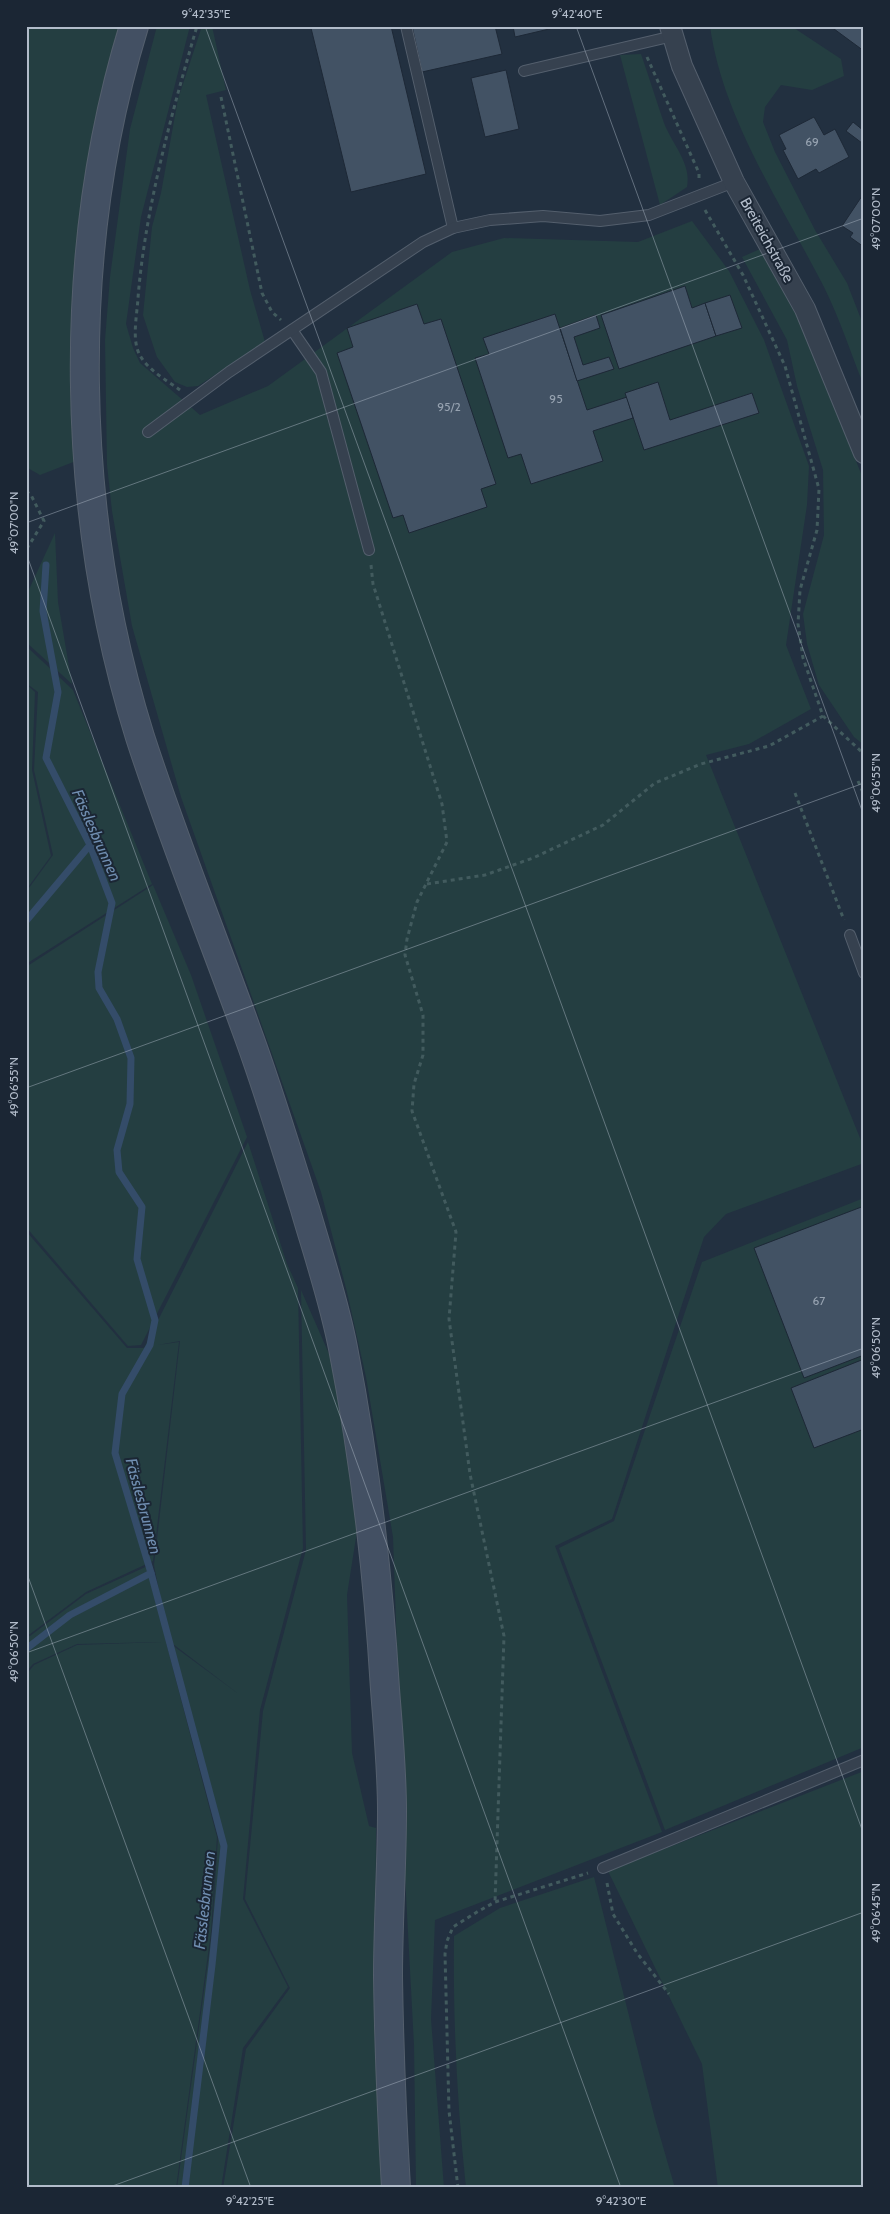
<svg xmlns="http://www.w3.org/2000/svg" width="890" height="2214" font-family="Cabin,sans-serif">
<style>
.green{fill:#243e41}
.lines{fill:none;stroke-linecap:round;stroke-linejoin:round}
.stream{stroke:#344c69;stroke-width:7}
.building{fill:#425264;stroke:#1d2836}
.lane-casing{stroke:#545f6d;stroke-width:12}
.street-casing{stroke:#545f6d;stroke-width:22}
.secondary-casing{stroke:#545f6d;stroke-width:30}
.path{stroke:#425b5e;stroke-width:3;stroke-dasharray:4 4;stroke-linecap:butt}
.lane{stroke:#36414f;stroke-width:10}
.street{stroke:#36414f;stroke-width:20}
.secondary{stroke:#435063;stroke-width:28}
.ticks{fill:none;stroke:#b2bcca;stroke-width:1;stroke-opacity:0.45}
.labels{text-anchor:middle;stroke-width:4;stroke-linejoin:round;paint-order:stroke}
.number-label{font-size:12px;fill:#96a2b0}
.street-label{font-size:15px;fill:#b2bcca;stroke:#1b2634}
.water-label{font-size:16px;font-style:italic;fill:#708eb1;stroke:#1b2634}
.neatline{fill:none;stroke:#b2bcca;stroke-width:2}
.ticks-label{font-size:12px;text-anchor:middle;fill:#b2bcca}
</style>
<rect width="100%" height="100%" fill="#223040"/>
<g class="green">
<polygon points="26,26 120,26 76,461 40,475 26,467"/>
<polygon points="157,26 190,26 141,217 126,324 133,348 140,363 200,415 268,386 452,252 504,238 638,242 692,221 729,271 764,340 809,466 807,505 786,645 811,709 749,744 706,755 864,1148 864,1163 726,1214 704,1237 612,1519 555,1546 662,1832 435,1920 431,2019 444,2188 416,2188 414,2045 405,1876 393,1537 366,1377 347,1292 321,1192 181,797 132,626 112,511 107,465 105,340 110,277 130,129"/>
<polygon points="202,26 212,26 226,90 206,95 250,290 265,342 198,386 187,387 175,382 157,357 143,315 152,227 161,193 178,99"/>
<path d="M710,26h81l50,33 3,17 -32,14 -31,-5 -16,22 -2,15 12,30 40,78 32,53 17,44v59c-13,-32 -24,-67 -40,-99 -41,-80 -102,-170 -114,-261z"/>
<path d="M641,54c8,23 15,46 23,69 8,21 28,41 23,64l-27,18 -40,-150z"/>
<polygon points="760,249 797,313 864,481 864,745 854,737 819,685 807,644 803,614 824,535 823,470 797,386 787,340 742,257"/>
<polygon points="55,533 58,602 72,684 26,642 26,596"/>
<polygon points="26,646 73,690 152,884 26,964 26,892 53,855 34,770 38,692 26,683"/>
<polygon points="26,684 35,692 32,770 51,856 26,890"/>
<polygon points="153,885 191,975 247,1137 141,1345 128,1346 26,1227 26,967"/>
<polygon points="248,1142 287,1264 298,1288 303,1548 260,1710 243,1899 288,1987 243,2048 221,2188 177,2188 212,1932 218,1837 168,1642 240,1695 169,1641 154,1565 180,1341 158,1345 179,1342 153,1561 86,1592 30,1634 26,1635 26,1231 127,1348 144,1348"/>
<polygon points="864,1198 864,1747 665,1830 559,1548 614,1521 702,1262"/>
<polygon points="301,1290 337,1372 360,1512 347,1595 352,1753 369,1826 376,1828 375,2015 384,2188 223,2188 246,2049 290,1988 245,1899 263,1711 306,1550"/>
<polygon points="152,1564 166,1642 217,1837 211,1932 176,2188 26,2188 26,1675 34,1665 77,1645 162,1642 77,1644 33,1664 26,1672 26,1637 30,1636 86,1594"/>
<polygon points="864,1771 864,2188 718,2188 702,2064 608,1871"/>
<path d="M594,1877l61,242 20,69h-209c-9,-85 -13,-166 -12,-252l46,-28z"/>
</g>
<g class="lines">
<g class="stream">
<polyline points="46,565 43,611 58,692 46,758 90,845 112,903 98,972 99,988 117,1019 131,1058 130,1104 117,1150 119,1172 142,1207 137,1259 155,1320 150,1345 122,1394 115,1453 151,1573 224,1846 212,1965 185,2188"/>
<polyline points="26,921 90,845"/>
<polyline points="26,1649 70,1615 151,1573"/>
</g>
</g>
<g class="building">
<polygon points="317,26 391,26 426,174 351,192 311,28"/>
<polygon points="412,26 495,26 502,54 422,72"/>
<polygon points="513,26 562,26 515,37"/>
<polygon points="830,26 864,26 864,51"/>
<polygon points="506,70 519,129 485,137 471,78"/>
<polygon points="814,117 824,135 835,129 849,157 819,173 816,169 798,179 783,150 786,149 779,135"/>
<polygon points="853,122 864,131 862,143 846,131"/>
<polygon points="864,193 864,247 850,237 853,233 842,226"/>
<polygon points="685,286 692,308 705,303 716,336 619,369 601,315"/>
<polygon points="730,295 742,328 716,336 705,303"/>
<polygon points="417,304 424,324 441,319 496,484 481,489 487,507 409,533 403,515 393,518 337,353 353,347 347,328"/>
<polygon points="555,314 587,410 627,397 633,418 593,431 603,461 531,484 521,454 508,458 475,358 489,354 483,338"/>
<polygon points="596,315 600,328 574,337 583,365 609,357 614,369 577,381 560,328"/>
<polygon points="658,382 670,420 752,393 759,413 644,450 625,393"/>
<polygon points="864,1206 864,1355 804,1378 754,1248"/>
<polygon points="864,1359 864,1429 814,1448 791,1388"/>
</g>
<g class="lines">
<g class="lane-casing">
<g id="lane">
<polyline points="406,26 453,228"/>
<polyline points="524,71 673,36"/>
<polyline points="292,330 321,372 369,550"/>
<polyline points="148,432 229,372 423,242 453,228 490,220 543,216 600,221 649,215 734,182"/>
<polyline points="850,935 864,973"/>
<polyline points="603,1868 864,1760"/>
</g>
</g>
<g class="street-casing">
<polyline id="street" points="670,26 682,66 734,182 805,309 864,453"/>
</g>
<g class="secondary-casing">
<path id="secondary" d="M134,26c-69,225 -64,487 6,711 32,99 71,195 106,292 22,59 40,120 59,180 13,45 29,92 38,139 22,112 35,226 42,341 3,40 7,81 7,122 0,55 -4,111 -4,166 1,70 4,141 8,211"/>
</g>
<g class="path">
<polyline points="647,57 699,173 699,178"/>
<polyline points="221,97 262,293 272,312 281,320"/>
<polyline points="705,210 743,275 785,366 819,489 817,530 800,590 798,624 803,658 823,716 864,754"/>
<path d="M180,390c-15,-11 -38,-23 -43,-42 -4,-15 0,-34 1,-50 7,-89 34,-186 59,-272"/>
<polyline points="26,491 31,495 44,521 26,550"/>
<polyline points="371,565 373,584 442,804 447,842 417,902 407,939 405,955 423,1015 423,1055 414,1084 412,1111 456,1232 449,1319 470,1474 504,1636 495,1902"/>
<polyline points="858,781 864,795"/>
<polyline points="795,793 844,920"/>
<polyline points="427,884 485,875 533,858 603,825 655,783 701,764 769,746 823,716"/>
<polyline points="607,1883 613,1914 637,1953 669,1994"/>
<polyline points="458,2188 449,2111 445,1954 447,1941 453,1927 477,1912 495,1902 588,1873"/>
</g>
<use href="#lane" class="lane"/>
<use href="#street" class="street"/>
<use href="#secondary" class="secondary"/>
</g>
<path class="ticks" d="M205,26l659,1809M576,26l288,790M26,523l838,-305M26,553l595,1635M26,1088l838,-305M26,1571l225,617M26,1653l838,-305M107,2188l757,-276"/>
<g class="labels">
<g class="number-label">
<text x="812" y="146">69</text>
<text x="556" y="403">95</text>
<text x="449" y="411">95/2</text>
<text x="819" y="1305">67</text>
</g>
<g class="street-label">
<text transform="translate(767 240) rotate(61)" y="5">Breiteichstraße</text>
</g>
<g class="water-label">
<text transform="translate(97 835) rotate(66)" y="6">Fässlesbrunnen</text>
<text transform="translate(144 1506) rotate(75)" y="6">Fässlesbrunnen</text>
<text transform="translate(204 1900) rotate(-84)" y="6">Fässlesbrunnen</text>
</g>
</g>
<rect width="890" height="2214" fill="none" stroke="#1b2634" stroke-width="55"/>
<rect x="28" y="28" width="834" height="2158" class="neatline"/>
<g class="ticks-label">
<text x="206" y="18">9°42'35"E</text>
<text x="577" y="18">9°42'40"E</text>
<text transform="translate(876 219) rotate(-90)" y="4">49°07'00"N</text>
<text transform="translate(14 523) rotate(-90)" y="4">49°07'00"N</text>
<text transform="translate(876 783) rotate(-90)" y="4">49°06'55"N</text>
<text transform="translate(14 1087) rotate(-90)" y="4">49°06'55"N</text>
<text transform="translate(876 1348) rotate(-90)" y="4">49°06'50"N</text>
<text transform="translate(14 1652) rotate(-90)" y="4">49°06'50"N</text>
<text transform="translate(876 1913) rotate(-90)" y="4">49°06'45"N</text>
<text x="250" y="2205">9°42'25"E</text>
<text x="621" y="2205">9°42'30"E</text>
</g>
</svg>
